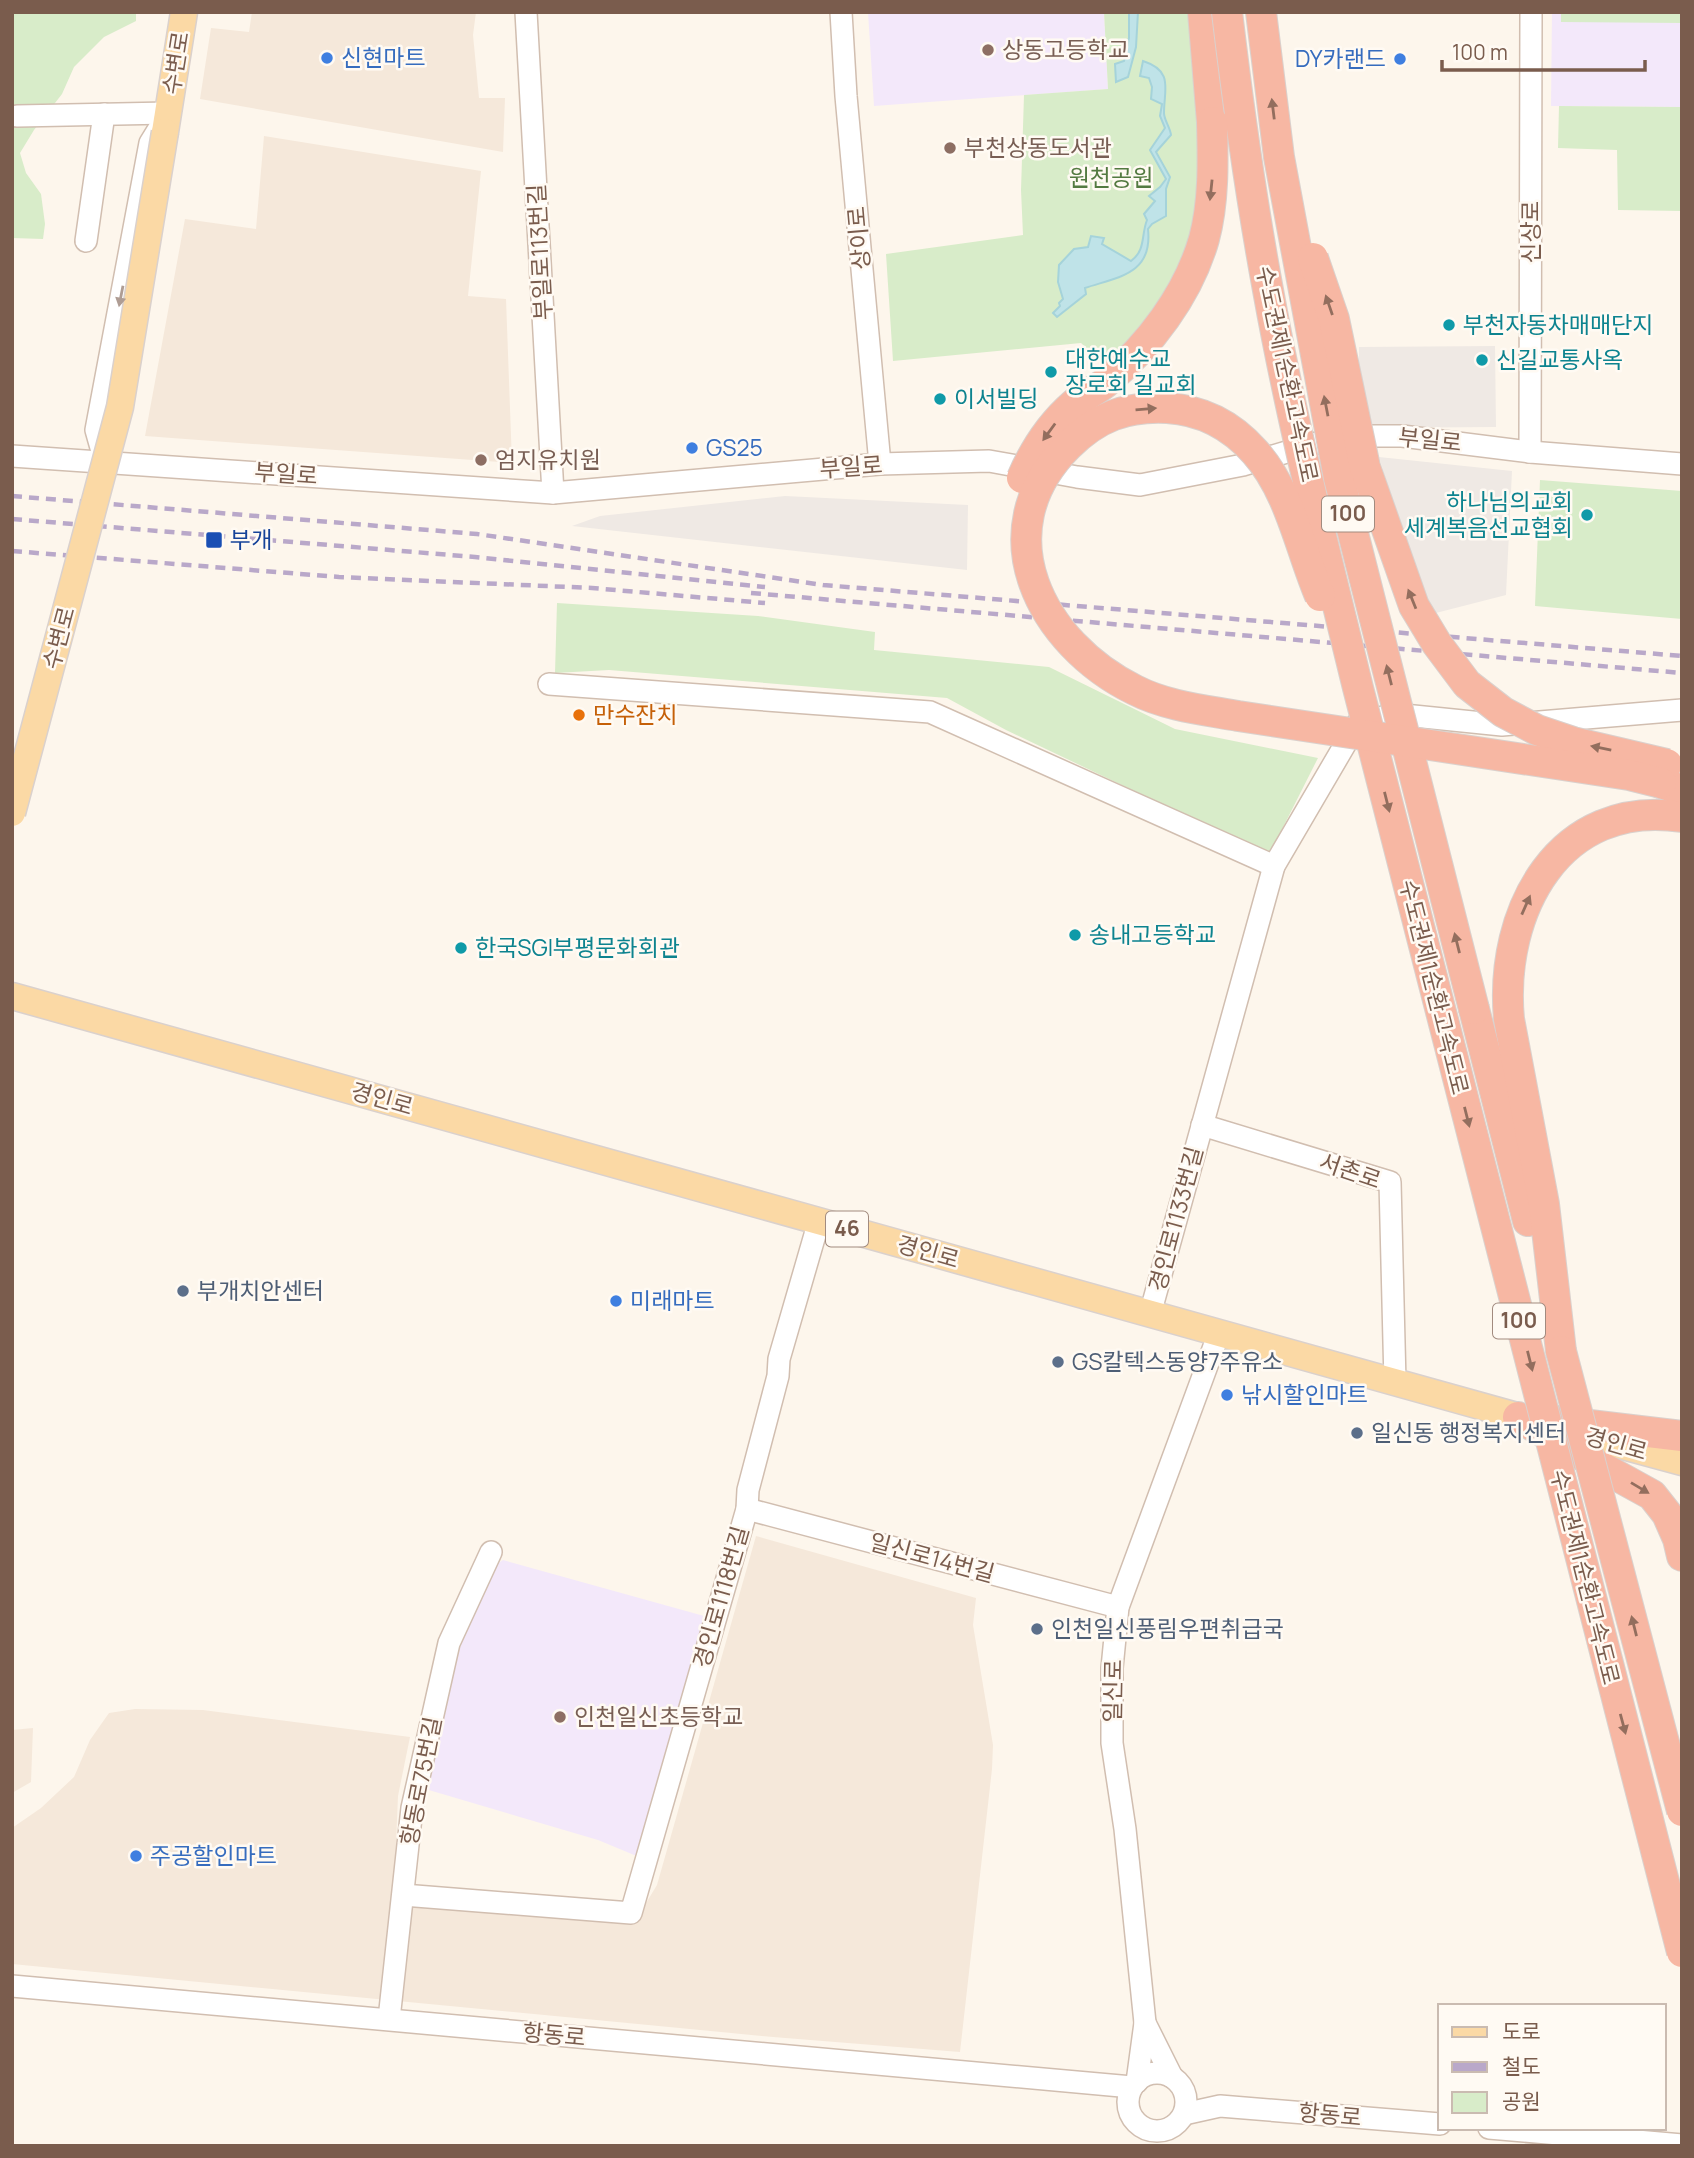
<svg xmlns="http://www.w3.org/2000/svg" width="1694" height="2158" font-family="Manrope,'Noto Sans KR',sans-serif">
<style>
.residential{fill:#f5e8da}
.industrial{fill:#efe9e4}
.education{fill:#f3e8fa}
.green{fill:#d8ecc9}
.water{fill:#bfe3e8;stroke:#a5d3da;stroke-width:2}
.lines{fill:none;stroke-linecap:round;stroke-linejoin:round}
.minor-casing{stroke:#d1beb0;stroke-width:24}
.major-casing{stroke:#dad1cd;stroke-width:29}
.highway-casing{stroke:#dad1cd;stroke-width:32}
.minor{stroke:#fff;stroke-width:21}
.major{stroke:#fbd9a5;stroke-width:26}
.highway{stroke:#f7b7a3;stroke-width:30}
.rail{stroke:#b9a8c9;stroke-width:4.5;stroke-dasharray:10 7;stroke-linecap:butt}
.major-bridge-casing{stroke:#dad1cd;stroke-width:29;stroke-linecap:butt}
.highway-bridge-casing{stroke:#dad1cd;stroke-width:32;stroke-linecap:butt}
.major-bridge{stroke:#fbd9a5;stroke-width:26}
.highway-bridge{stroke:#f7b7a3;stroke-width:30}
.oneway{fill:#936e5e}
.oneway2{fill:#af9d94}
.education-dot{fill:#8d6e63;stroke:#fffaf3;stroke-width:2.5}
.shop-dot{fill:#3f7fe0;stroke:#fffaf3;stroke-width:2.5}
.culture-dot{fill:#0f9aa8;stroke:#fffaf3;stroke-width:2.5}
.transit-dot{fill:#1a4fb4;stroke:#fffaf3;stroke-width:2.5}
.food-dot{fill:#e8710a;stroke:#fffaf3;stroke-width:2.5}
.service-dot{fill:#5c6f8a;stroke:#fffaf3;stroke-width:2.5}
.labels{text-anchor:middle;stroke-width:5;stroke-linejoin:round;paint-order:stroke}
.shield{fill:#fffaf3;stroke:#a28b7f;stroke-width:2}
.shield-label{font-size:21px;font-weight:bold;fill:#7a5c4d}
.education-label{font-size:23px;fill:#785e54;stroke:#fffaf3;text-anchor:start}
.shop-label{font-size:23px;fill:#366cbe;stroke:#fffaf3;text-anchor:start}
.street-label{font-size:23px;fill:#7a5c4d;stroke:#fffaf3}
.park-label{font-size:23px;fill:#537a41;stroke:#fffaf3}
.culture-label{font-size:23px;fill:#0d838f;stroke:#fffaf3;text-anchor:start}
.transit-label{font-size:23px;fill:#164399;stroke:#fffaf3;text-anchor:start}
.food-label{font-size:23px;fill:#c56008;stroke:#fffaf3;text-anchor:start}
.service-label{font-size:23px;fill:#4e5e75;stroke:#fffaf3;text-anchor:start}
</style>
<rect width="100%" height="100%" fill="#fdf6ec"/>
<g class="residential">
<polygon points="252,12 476,12 473,35 479,98 505,98 503,152 200,99 211,28 249,32"/>
<polygon points="264,136 481,171 468,296 506,299 512,463 145,436 185,219 256,229"/>
<polygon points="756,1536 976,1598 973,1625 993,1745 992,1769 960,2052 773,2037 12,1964 12,1828 41,1808 74,1777 90,1740 109,1713 135,1709 203,1710 410,1737 398,1796 394,1892 637,1918 657,1885"/>
<polygon points="33,1728 31,1782 12,1793 12,1730"/>
</g>
<g class="industrial">
<polygon points="1495,346 1496,427 1359,428 1359,347"/>
<polygon points="1379,457 1512,471 1506,595 1428,615"/>
<polygon points="785,496 968,505 967,570 572,526 600,516"/>
</g>
<g class="education">
<polygon points="868,12 1104,12 1108,89 874,106"/>
<polygon points="1552,12 1682,12 1682,107 1551,106"/>
<polygon points="503,1560 704,1616 709,1620 639,1857 598,1840 422,1788 456,1646 491,1568"/>
</g>
<g class="green">
<polygon points="12,12 136,12 136,21 104,37 74,67 62,94 34,130 20,153 26,173 41,194 45,224 43,239 12,238"/>
<polygon points="1104,12 1188,12 1202,173 1198,210 1188,249 1170,289 1107,368 1081,343 893,361 886,254 1023,235 1021,190 1024,95 1108,89"/>
<polygon points="1561,12 1682,12 1682,23 1561,22"/>
<polygon points="1559,106 1682,107 1682,211 1618,210 1617,150 1558,148"/>
<polygon points="1540,480 1682,491 1682,619 1535,606"/>
<polygon points="557,603 758,616 875,632 874,650 1049,667 1175,729 1318,758 1269,855 1006,730 947,698 609,670 555,673"/>
</g>
<g class="water">
<polygon points="1129,12 1138,12 1136,47 1128,77 1116,82 1115,64 1124,61 1129,38"/>
<path d="M1143,61c31,10 21,28 21,52 0,7 6,14 7,22l-15,17 14,25 -4,12v27l-14,8 -4,5c5,46 -31,48 -63,59l1,6 -29,23 -4,-4 7,-7 -1,-3 4,-4 -5,-17 1,-17 15,-16 14,-2 3,-11 13,2 -2,6 29,17c15,-11 10,-26 16,-41l-3,-6 11,-13 -6,-5 11,-9 6,-8 -16,-29 15,-22 -5,-12 2,-12 -11,-5 1,-12 -3,-9 -9,-2z"/>
</g>
<g class="lines">
<g class="minor-casing">
<g id="minor">
<polyline points="526,12 553,493"/>
<polyline points="841,12 846,96 880,464"/>
<polyline points="17,116 168,113"/>
<polyline points="86,241 104,114"/>
<polyline points="1530,452 1531,12"/>
<polyline points="12,456 553,493 880,464 989,461 1077,477 1140,485 1243,465 1340,436 1402,436 1530,452 1682,464"/>
<polyline points="105,462 96,430 150,143 158,130"/>
<polyline points="549,684 930,712 1274,866"/>
<polyline points="1202,1125 1390,1182 1395,1382"/>
<polyline points="1150,1314 1274,866 1357,724 1394,714 1502,725 1682,710"/>
<polyline points="747,1509 1118,1607"/>
<polyline points="403,1895 631,1913 747,1509 748,1490 778,1376 779,1359 819,1221"/>
<polyline points="12,1986 1132,2087"/>
<polyline points="389,2019 412,1808 449,1643 491,1552"/>
<polyline points="1145,2023 1172,2077"/>
<circle cx="1157" cy="2102" r="29"/>
<polyline points="1137,2082 1145,2023 1125,1829 1112,1743 1112,1668 1118,1607 1219,1333"/>
<polyline points="1184,2114 1220,2106 1440,2124"/>
<polyline points="1489,2128 1682,2145"/>
</g>
</g>
<g class="major-casing">
<g id="major">
<polyline points="165,132 184,12"/>
<polyline points="12,996 1538,1422"/>
<polyline points="1575,1433 1682,1462"/>
</g>
</g>
<g class="highway-casing">
<g id="highway">
<polyline points="1203,12 1212,122"/>
<polyline points="1661,783 1682,790"/>
<polyline points="1474,1009 1528,1221"/>
<path d="M1561,1351l-17,-147 -35,-185c-10,-108 50,-221 173,-202"/>
<polyline points="1518,1417 1603,1468 1652,1495 1667,1514 1678,1539 1682,1556"/>
<polyline points="1556,1421 1682,1436"/>
</g>
</g>
<use href="#minor" class="minor"/>
<use href="#major" class="major"/>
<use href="#highway" class="highway"/>
<g class="rail">
<polyline points="12,496 477,534 823,585 1682,656"/>
<polyline points="12,519 475,557 765,587"/>
<polyline points="12,551 339,577 592,588 765,603"/>
<polyline points="751,593 1682,673"/>
</g>
<g class="major-bridge-casing">
<polyline id="major-bridge" points="12,813 120,407 165,132"/>
</g>
<g class="highway-bridge-casing">
<g id="highway-bridge">
<path d="M1227,12c11,93 24,186 41,278 24,134 58,266 90,398l324,1264"/>
<polyline points="1261,12 1279,157 1339,478 1474,1009"/>
<polyline points="1313,258 1334,319 1365,467 1414,606 1437,644 1467,684 1503,712 1537,730 1573,742 1667,764"/>
<path d="M1022,478c12,-28 29,-54 52,-74 9,-8 21,-13 31,-21 44,-37 83,-88 99,-144 10,-37 9,-78 8,-117"/>
<path d="M1320,596c-20,-47 -30,-105 -65,-144 -23,-26 -53,-42 -88,-44 -41,-2 -70,9 -99,38 -86,86 -27,198 67,244 31,16 69,20 103,26l391,59 32,8"/>
<polyline points="1561,1351 1682,1811"/>
</g>
</g>
<use href="#major-bridge" class="major-bridge"/>
<use href="#highway-bridge" class="highway-bridge"/>
</g>
<defs><path id="oneway-solid" d="M-6-.8H1V-3.2L6.5 0L1 3.2V.8H-6Z" transform="scale(1.75)"/></defs>
<g class="oneway">
<use href="#oneway-solid" transform="translate(1273 109) rotate(-97)"/>
<use href="#oneway-solid" transform="translate(1211 190) rotate(96)"/>
<use href="#oneway-solid" transform="translate(1329 305) rotate(-109)"/>
<use href="#oneway-solid" transform="translate(1326 406) rotate(-101)"/>
<use href="#oneway-solid" transform="translate(1146 409) rotate(-5)"/>
<use href="#oneway-solid" transform="translate(1049 432) rotate(126)"/>
<use href="#oneway-solid" transform="translate(1412 599) rotate(-112)"/>
<use href="#oneway-solid" transform="translate(1389 675) rotate(-104)"/>
<use href="#oneway-solid" transform="translate(1601 748) rotate(-168)"/>
<use href="#oneway-solid" transform="translate(1387 802) rotate(76)"/>
<use href="#oneway-solid" transform="translate(1526 905) rotate(-66)"/>
<use href="#oneway-solid" transform="translate(1457 943) rotate(-104)"/>
<use href="#oneway-solid" transform="translate(1467 1117) rotate(76)"/>
<use href="#oneway-solid" transform="translate(1530 1361) rotate(76)"/>
<use href="#oneway-solid" transform="translate(1640 1488) rotate(31)"/>
<use href="#oneway-solid" transform="translate(1634 1626) rotate(-104)"/>
<use href="#oneway-solid" transform="translate(1623 1724) rotate(75)"/>
</g>
<use class="oneway2" href="#oneway-solid" transform="translate(121 296) rotate(101)"/>
<g class="education-dot">
<circle cx="988" cy="50" r="7"/>
<circle cx="950" cy="148" r="7"/>
<circle cx="481" cy="460" r="7"/>
<circle cx="560" cy="1717" r="7"/>
</g>
<g class="shop-dot">
<circle cx="327" cy="58" r="7"/>
<circle cx="1400" cy="59" r="7"/>
<circle cx="692" cy="448" r="7"/>
<circle cx="616" cy="1301" r="7"/>
<circle cx="1227" cy="1395" r="7"/>
<circle cx="136" cy="1856" r="7"/>
</g>
<g class="culture-dot">
<circle cx="1449" cy="325" r="7"/>
<circle cx="1482" cy="360" r="7"/>
<circle cx="1051" cy="372" r="7"/>
<circle cx="940" cy="399" r="7"/>
<circle cx="1587" cy="515" r="7"/>
<circle cx="1075" cy="935" r="7"/>
<circle cx="461" cy="948" r="7"/>
</g>
<rect class="transit-dot" x="205" y="531" width="18" height="18" rx="3.5"/>
<circle class="food-dot" cx="579" cy="715" r="7"/>
<g class="service-dot">
<circle cx="183" cy="1291" r="7"/>
<circle cx="1058" cy="1362" r="7"/>
<circle cx="1357" cy="1433" r="7"/>
<circle cx="1037" cy="1629" r="7"/>
</g>
<g class="labels">
<g class="shield">
<rect x="1322" y="496.5" width="52" height="35" rx="5"/>
<rect x="826" y="1211.5" width="42" height="35" rx="5"/>
<rect x="1493" y="1303.5" width="52" height="35" rx="5"/>
</g>
<g class="shield-label">
<text x="1348" y="521">100</text>
<text x="847" y="1236">46</text>
<text x="1519" y="1328">100</text>
</g>
<g class="education-label">
<text x="1002" y="58">상동고등학교</text>
<text x="964" y="156">부천상동도서관</text>
<text x="495" y="468">엄지유치원</text>
<text x="574" y="1725">인천일신초등학교</text>
</g>
<g class="shop-label">
<text x="341" y="66">신현마트</text>
<text x="1386" y="67" text-anchor="end">DY카랜드</text>
<text x="706" y="456">GS25</text>
<text x="630" y="1309">미래마트</text>
<text x="1241" y="1403">낚시할인마트</text>
<text x="150" y="1864">주공할인마트</text>
</g>
<g class="street-label">
<text transform="translate(176 63) rotate(-81)" y="8">수변로</text>
<text transform="translate(1531 232) rotate(-90)" y="8">신상로</text>
<text transform="translate(859 238) rotate(-95)" y="8">상이로</text>
<text transform="translate(540 252) rotate(-93)" y="8">부일로113번길</text>
<text transform="translate(1287 374) rotate(78)" y="8">수도권제1순환고속도로</text>
<text transform="translate(1430 440) rotate(6)" y="8">부일로</text>
<text transform="translate(851 467) rotate(-4)" y="8">부일로</text>
<text transform="translate(286 474) rotate(4)" y="8">부일로</text>
<text transform="translate(59 638) rotate(-75)" y="8">수변로</text>
<text transform="translate(1434 987) rotate(76)" y="8">수도권제1순환고속도로</text>
<text transform="translate(382 1099) rotate(16)" y="8">경인로</text>
<text transform="translate(1350 1171) rotate(19)" y="8">서촌로</text>
<text transform="translate(1176 1219) rotate(-75)" y="8">경인로1133번길</text>
<text transform="translate(928 1252) rotate(16)" y="8">경인로</text>
<text transform="translate(1616 1444) rotate(16)" y="8">경인로</text>
<text transform="translate(932 1558) rotate(15)" y="8">일신로14번길</text>
<text transform="translate(1585 1577) rotate(76)" y="8">수도권제1순환고속도로</text>
<text transform="translate(721 1597) rotate(-74)" y="8">경인로1118번길</text>
<text transform="translate(1113 1691) rotate(-89)" y="8">일신로</text>
<text transform="translate(421 1781) rotate(-79)" y="8">항동로75번길</text>
<text transform="translate(554 2035) rotate(5)" y="8">항동로</text>
<text transform="translate(1330 2115) rotate(5)" y="8">항동로</text>
</g>
<g class="park-label">
<text x="1111" y="186">원천공원</text>
</g>
<g class="culture-label">
<text x="1463" y="333">부천자동차매매단지</text>
<text x="1065" y="367">대한예수교<tspan x="1065" dy="26">장로회 길교회</tspan></text>
<text x="1496" y="368">신길교통사옥</text>
<text x="954" y="407">이서빌딩</text>
<text x="1573" y="510" text-anchor="end">하나님의교회<tspan x="1573" dy="26">세계복음선교협회</tspan></text>
<text x="1089" y="943">송내고등학교</text>
<text x="475" y="956">한국SGI부평문화회관</text>
</g>
<g class="transit-label">
<text x="230" y="548">부개</text>
</g>
<g class="food-label">
<text x="593" y="723">만수잔치</text>
</g>
<g class="service-label">
<text x="197" y="1299">부개치안센터</text>
<text x="1072" y="1370">GS칼텍스동양7주유소</text>
<text x="1371" y="1441">일신동 행정복지센터</text>
<text x="1051" y="1637">인천일신풍림우편취급국</text>
</g>
</g>
<rect width="1694" height="2158" fill="none" stroke="#7a5c4d" stroke-width="28"/>
<rect x="1438" y="2004" width="228" height="126" fill="#fffaf3" stroke="#cabbb1" stroke-width="2"/>
<rect x="1452" y="2027" width="35" height="10" fill="#fbd9a5" stroke="#cabbb1" stroke-width="2"/>
<text x="1502" y="2039" font-size="21" fill="#7a5c4d">도로</text>
<rect x="1452" y="2062" width="35" height="10" fill="#b9a8c9" stroke="#cabbb1" stroke-width="2"/>
<text x="1502" y="2074" font-size="21" fill="#7a5c4d">철도</text>
<rect x="1452" y="2092" width="35" height="21" fill="#d8ecc9" stroke="#cabbb1" stroke-width="2"/>
<text x="1502" y="2109" font-size="21" fill="#7a5c4d">공원</text>
<path d="M1442 60v10h203v-10" fill="none" stroke="#7a5c4d" stroke-width="3.5"/>
<text x="1452" y="60" font-size="21" fill="#7a5c4d" stroke="#fffaf3" stroke-width="5" paint-order="stroke">100 m</text>
</svg>
